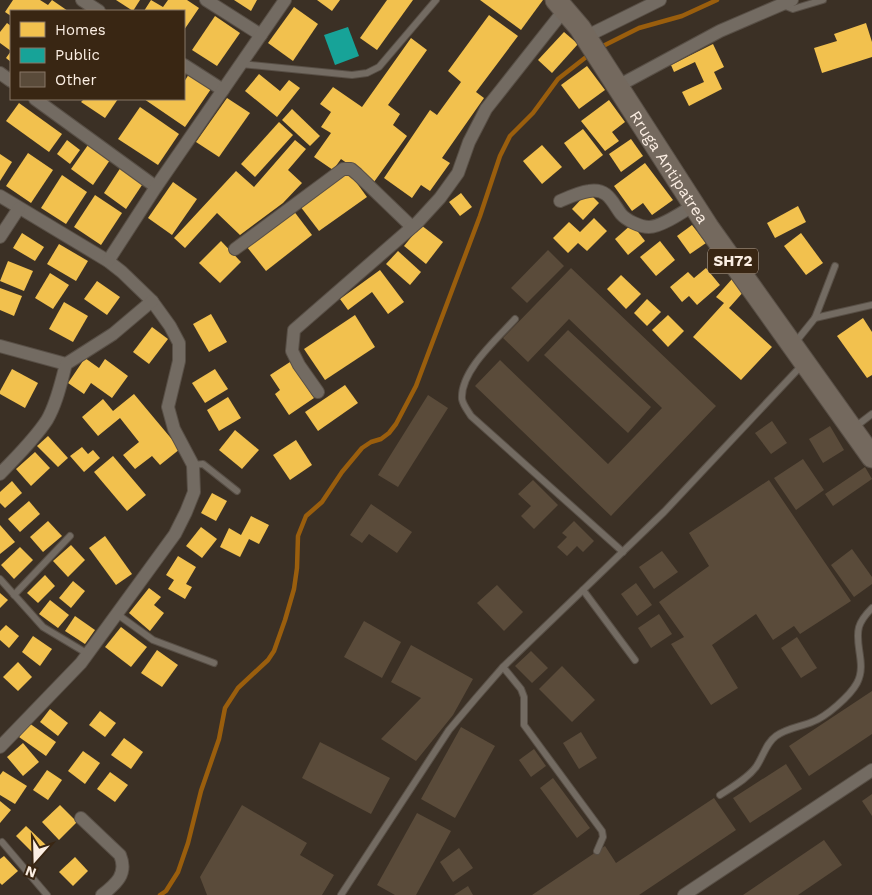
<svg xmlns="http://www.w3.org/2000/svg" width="872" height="895" font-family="'Work Sans',sans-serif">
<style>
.homes{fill:#f2c14e}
.public{fill:#17a398}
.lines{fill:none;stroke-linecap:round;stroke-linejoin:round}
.stream{stroke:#9a5e0d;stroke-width:4.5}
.building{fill:#5a4b3a}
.service-casing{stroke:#584f46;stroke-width:8}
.minor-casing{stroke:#584f46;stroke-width:14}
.primary-casing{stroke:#584f46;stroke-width:23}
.service{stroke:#736b62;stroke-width:6}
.minor{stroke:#736b62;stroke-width:12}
.primary{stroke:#74695e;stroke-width:21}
.labels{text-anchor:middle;stroke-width:5;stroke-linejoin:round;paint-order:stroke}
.shield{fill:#392613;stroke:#c1b2a5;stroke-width:1}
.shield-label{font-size:15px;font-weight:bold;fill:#fbeee3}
.street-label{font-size:16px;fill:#fbeee3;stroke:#392613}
</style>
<rect width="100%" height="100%" fill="#3b3025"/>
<g class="homes">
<polygon points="13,0 40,0 48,5 52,0 68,11 11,11 11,16 5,12"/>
<polygon points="116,0 140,0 133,11"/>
<polygon points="151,0 163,7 168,0 187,0 199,8 184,30 184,11 144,11"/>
<polygon points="234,0 257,0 251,11"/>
<polygon points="317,0 340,0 332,11"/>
<polygon points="387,0 413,0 377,50 360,38"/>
<polygon points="480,0 543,0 521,30"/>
<polygon points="294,7 318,24 293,61 268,43"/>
<polygon points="489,15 518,36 476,92 484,98 442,158 450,163 430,191 421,185 412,198 384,178 430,110 437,115 461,82 448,71"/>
<polygon points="215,16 240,33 217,66 192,50"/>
<polygon points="7,23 11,26 11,62 6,58 11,51 0,43 0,32"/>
<polygon points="866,23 872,42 872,57 822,73 814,48 837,41 834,34"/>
<polygon points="564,32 578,44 552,73 538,60"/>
<polygon points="411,38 427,50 388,105 400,114 393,125 407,136 374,182 341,159 333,170 314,157 331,133 321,127 331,112 320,104 333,87 362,107"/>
<polygon points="713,44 724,67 714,72 722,89 689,106 682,92 704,82 695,62 674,72 671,65"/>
<polygon points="587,66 605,90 579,109 561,85"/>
<polygon points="189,74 211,89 185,127 144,99 184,99 184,82"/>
<polygon points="259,74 280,91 289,80 300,88 277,117 245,91"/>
<polygon points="227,98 250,113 219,157 196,142"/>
<polygon points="84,99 118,99 105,118 81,102"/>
<polygon points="609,100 625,122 612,132 619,141 605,151 581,121"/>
<polygon points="19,103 62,134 49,152 6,121"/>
<polygon points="140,107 179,134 158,165 118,139"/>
<polygon points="292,109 320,136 310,146 282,120"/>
<polygon points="279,122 293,135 255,177 241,164"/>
<polygon points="583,129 603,155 584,170 564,143"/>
<polygon points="631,139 643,156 621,172 609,154"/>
<polygon points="67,140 80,150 70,164 57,154"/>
<polygon points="295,140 306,149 288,170 302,183 283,203 240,235 217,213 185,248 174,238 236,171 254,187"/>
<polygon points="88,145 110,160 93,185 71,169"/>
<polygon points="542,145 562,167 542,184 523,161"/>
<polygon points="28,153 53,170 31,203 6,186"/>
<polygon points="0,154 12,162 0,181"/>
<polygon points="645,163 673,200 652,215 643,203 632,211 614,186"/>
<polygon points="121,167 144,182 126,209 104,193"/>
<polygon points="348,171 367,197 319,231 300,206"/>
<polygon points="62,175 87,192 66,224 41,208"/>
<polygon points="173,182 197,199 172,235 148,218"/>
<polygon points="588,192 599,203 583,220 572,209"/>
<polygon points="461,193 472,207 460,216 449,202"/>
<polygon points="95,195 122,213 101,245 74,227"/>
<polygon points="798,206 806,222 775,238 767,223"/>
<polygon points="293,210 312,235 266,271 247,247"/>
<polygon points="594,218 607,231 587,251 578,243 568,253 553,238 569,222 580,232"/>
<polygon points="632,224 645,241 628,255 615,239"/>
<polygon points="421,225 443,242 426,264 404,246"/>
<polygon points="692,225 706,243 690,254 677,236"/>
<polygon points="22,233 44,247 35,261 13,248"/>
<polygon points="801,233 823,263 806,275 784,246"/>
<polygon points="221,241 241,262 220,283 199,263"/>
<polygon points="660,241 675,260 656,276 640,257"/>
<polygon points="59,244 88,261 76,281 47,264"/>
<polygon points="398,251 421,272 410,285 386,264"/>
<polygon points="8,261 33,271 24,291 0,281"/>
<polygon points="706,268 720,285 697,305 689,296 682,302 670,287 688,272 694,278"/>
<polygon points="380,270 404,302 388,314 372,292 348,310 340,299"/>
<polygon points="50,273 69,285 53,309 35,298"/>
<polygon points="621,275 641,294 626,309 607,289"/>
<polygon points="732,279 745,290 729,308 772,347 741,380 693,337 724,303 716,297"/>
<polygon points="97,281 120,297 107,315 84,299"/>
<polygon points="0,288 22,296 14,316 0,310"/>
<polygon points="647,299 661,312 647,326 634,313"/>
<polygon points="64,302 88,316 73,342 49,329"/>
<polygon points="211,314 227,342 209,352 193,324"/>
<polygon points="355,315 375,347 325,380 304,349"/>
<polygon points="668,315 684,331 668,347 652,330"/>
<polygon points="863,318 872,332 872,375 867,378 837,336"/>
<polygon points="152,327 168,339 149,364 133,352"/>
<polygon points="85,358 99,368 105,359 128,376 112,398 91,383 84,394 68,383"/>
<polygon points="290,362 314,398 289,415 275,394 280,390 270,375"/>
<polygon points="12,369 38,383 25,408 0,394 0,391"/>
<polygon points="215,369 228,389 205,403 192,383"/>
<polygon points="345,385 358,403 318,431 305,412"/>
<polygon points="134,394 180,449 160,465 152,456 135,469 123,455 139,442 120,418 98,436 82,417 103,399 113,411"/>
<polygon points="228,397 241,418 219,431 207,410"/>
<polygon points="235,430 259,450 242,469 219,450"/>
<polygon points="48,436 68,458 58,467 37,446"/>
<polygon points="296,440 312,465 290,480 273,455"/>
<polygon points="82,447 88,454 93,450 100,458 84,472 70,456"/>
<polygon points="35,452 50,468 31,486 16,469"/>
<polygon points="113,456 146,495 127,511 94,472"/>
<polygon points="12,481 22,493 5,508 0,503 0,492"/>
<polygon points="212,493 227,501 216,521 201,513"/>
<polygon points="29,501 40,514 20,532 8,519"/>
<polygon points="251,516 269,525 259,544 249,539 240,557 220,547 229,528 241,535"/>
<polygon points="48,521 62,536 43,552 30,537"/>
<polygon points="0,525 15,542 0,554"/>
<polygon points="201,527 217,539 202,558 186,546"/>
<polygon points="105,536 132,574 116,585 89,548"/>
<polygon points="71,545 85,560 68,577 53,561"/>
<polygon points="20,547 33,560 14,579 1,565"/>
<polygon points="178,556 196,567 186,584 192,587 185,599 168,589 174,580 166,575"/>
<polygon points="45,575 55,586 38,603 27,593"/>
<polygon points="73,581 85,591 71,608 59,598"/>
<polygon points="149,588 161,597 154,605 164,613 150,631 129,613"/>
<polygon points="0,593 8,600 0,608"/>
<polygon points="50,600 69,615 58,628 39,614"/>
<polygon points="75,616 95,630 85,644 65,631"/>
<polygon points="6,625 19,636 9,648 0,640 0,631"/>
<polygon points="121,627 147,647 131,667 105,647"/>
<polygon points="33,636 52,649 40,666 22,652"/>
<polygon points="157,650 178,665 162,687 141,673"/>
<polygon points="18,662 32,677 18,691 3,677"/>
<polygon points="50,709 68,723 58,736 40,722"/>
<polygon points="100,711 116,723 105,737 89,725"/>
<polygon points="29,723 56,742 46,756 19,737"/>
<polygon points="124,738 143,752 131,769 111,755"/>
<polygon points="23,743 39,762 23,776 7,757"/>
<polygon points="83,751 100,763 85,784 68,771"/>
<polygon points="47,770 62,780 48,800 33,790"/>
<polygon points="3,771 27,786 15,804 0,795 0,775"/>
<polygon points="110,772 128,785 115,802 97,789"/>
<polygon points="0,801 11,810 0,823"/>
<polygon points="60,805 77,822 59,840 42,822"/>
<polygon points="26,826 46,845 35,855 16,836"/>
<polygon points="4,856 18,871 2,885 0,883 0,859"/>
<polygon points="75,857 88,871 73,886 59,872"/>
</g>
<polygon class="public" points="348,27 359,56 335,65 324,35"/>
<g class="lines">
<g class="stream">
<polyline points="599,48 639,28 682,16 717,0"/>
<polyline points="160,895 166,891 178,872 188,843 201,791 219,739 225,708 238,688 268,660 274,651 285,620 294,589 297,568 298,536 306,516 322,502 342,472 362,448 371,442 381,439 389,433 396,424 416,386 480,216 500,156 510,136 533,113 558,79 590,54"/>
</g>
</g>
<g class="building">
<polygon points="548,250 564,266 527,303 511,288"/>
<polygon points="571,268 716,406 611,516 475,386 500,360 608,464 662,408 569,319 528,362 503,338"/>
<polygon points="568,330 651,407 628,433 544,355"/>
<polygon points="428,395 448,408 398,487 378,475"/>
<polygon points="772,421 787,443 771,454 755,433"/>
<polygon points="830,426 844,450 823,463 809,439"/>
<polygon points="803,459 824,490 796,510 774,478"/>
<polygon points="865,467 872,479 833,506 825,494"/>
<polygon points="533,480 558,505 534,529 521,516 531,506 518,494"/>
<polygon points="769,480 851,601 800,634 794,626 773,640 756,614 712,645 738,688 711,705 671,644 684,637 659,602 709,566 689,533"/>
<polygon points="371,504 412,532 397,553 369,534 362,543 350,535"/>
<polygon points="574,521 594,541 583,552 577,546 567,556 557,547 567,537 562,533"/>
<polygon points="852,549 872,577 872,584 854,597 831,565"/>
<polygon points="662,551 678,572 654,589 639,567"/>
<polygon points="636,583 652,605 637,616 621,594"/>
<polygon points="497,585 523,612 504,631 477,603"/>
<polygon points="659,614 672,634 651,648 638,628"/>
<polygon points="364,621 401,642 382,678 344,657"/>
<polygon points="797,637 817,668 801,678 781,648"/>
<polygon points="411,645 473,679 453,715 416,761 381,739 421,698 391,682"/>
<polygon points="531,651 548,668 532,683 515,666"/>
<polygon points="562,666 595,700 572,722 539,689"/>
<polygon points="872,691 872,734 809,776 789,746"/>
<polygon points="461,727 495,746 455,818 421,799"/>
<polygon points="581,732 597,758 579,769 563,743"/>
<polygon points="320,742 390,778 371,814 302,778"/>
<polygon points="534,749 546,766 531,777 519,760"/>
<polygon points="786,764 802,789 750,823 733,798"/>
<polygon points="553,778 590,828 577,838 540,788"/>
<polygon points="872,794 872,816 862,801"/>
<polygon points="714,798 736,830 639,895 532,895 605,846 616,863"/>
<polygon points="242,805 307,843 300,855 334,875 322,895 207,895 200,877"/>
<polygon points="417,813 451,831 416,895 395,895 377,885"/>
<polygon points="824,840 842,865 798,895 743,895"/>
<polygon points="459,848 473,868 453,882 440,862"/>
<polygon points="468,886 473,895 454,895"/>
</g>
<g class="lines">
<g class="service-casing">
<g id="service">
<polyline points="783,5 793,9 823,0"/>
<polyline points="241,64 352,75 367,73 379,67 436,0"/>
<polyline points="815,318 872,305"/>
<path d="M515,319c-18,20 -55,52 -53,80 1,6 6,12 9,17l152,136"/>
<polyline points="794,344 815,318 835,266"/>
<polyline points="855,427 872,414"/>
<polyline points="193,465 203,464 237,491"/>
<polyline points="0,579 43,627 88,654"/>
<polyline points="583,590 635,660"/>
<polyline points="14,595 70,536"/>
<polyline points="117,614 153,640 214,663"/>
<polyline points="503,667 521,689 524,697 524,725 602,831 603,837 597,851"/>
<path d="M720,795c12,-8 27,-16 36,-28 7,-10 10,-24 20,-31 11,-8 24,-9 36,-14 14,-5 38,-26 45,-39 10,-19 -3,-38 2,-56 2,-7 8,-14 13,-19"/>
<polyline points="2,842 47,895"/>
<polyline points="341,895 449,730 476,698 503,667 664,512 803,364"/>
</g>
</g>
<g class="minor-casing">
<g id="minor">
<polyline points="82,0 99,11"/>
<polyline points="206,0 261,35"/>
<polyline points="585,37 660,0"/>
<polyline points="184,65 223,90"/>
<polyline points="0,73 11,81"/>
<polyline points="618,86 720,31 792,0"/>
<polyline points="35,99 156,187"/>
<polyline points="0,196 108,261 122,272 152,301 170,326 179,343 179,361 168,407 174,429 193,465 194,492 186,512 175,534 81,663 0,747"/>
<path d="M560,201c9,-4 20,-9 29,-10 19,-3 23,11 32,23 5,6 19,13 28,13 12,0 34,-15 45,-22"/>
<polyline points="0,237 19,208"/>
<polyline points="235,249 343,169 351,169 357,174 412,227"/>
<polyline points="108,261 156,187 285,0"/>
<polyline points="0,346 66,364 113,334 152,301"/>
<polyline points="318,392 299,365 292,351 294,330 418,222 440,198 458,173 469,142 486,109 565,9"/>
<path d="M0,474c16,-17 34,-34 47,-54 10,-17 14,-38 19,-56"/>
<path d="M81,818l39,37c8,19 -4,29 -18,40"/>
<polyline points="684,895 872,770"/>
</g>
</g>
<g class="primary-casing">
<g id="primary">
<path id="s1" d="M556,0l24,28 128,199 164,230"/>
</g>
</g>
<use href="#service" class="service"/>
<use href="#minor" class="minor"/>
<use href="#primary" class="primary"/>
</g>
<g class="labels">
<rect class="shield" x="708" y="248.5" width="50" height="25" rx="4"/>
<g class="shield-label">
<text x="733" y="266">SH72</text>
</g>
<g class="street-label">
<text dy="6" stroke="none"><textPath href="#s1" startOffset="202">Rruga Antipatrea</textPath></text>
</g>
</g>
<rect x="10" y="10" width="175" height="90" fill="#392613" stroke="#877666"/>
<rect x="20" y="22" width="25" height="15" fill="#f2c14e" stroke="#877666"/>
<text x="55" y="35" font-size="15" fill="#fbeee3">Homes</text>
<rect x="20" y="48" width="25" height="15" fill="#17a398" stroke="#877666"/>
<text x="55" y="60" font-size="15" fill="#fbeee3">Public</text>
<rect x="20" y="72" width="25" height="15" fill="#5a4b3a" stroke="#877666"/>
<text x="55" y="85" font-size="15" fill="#fbeee3">Other</text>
<g transform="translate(35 860) rotate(200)" stroke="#392613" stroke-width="4" paint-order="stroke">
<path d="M0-4L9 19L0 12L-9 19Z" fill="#fbeee3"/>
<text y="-8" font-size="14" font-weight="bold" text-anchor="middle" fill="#fbeee3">N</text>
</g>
</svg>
